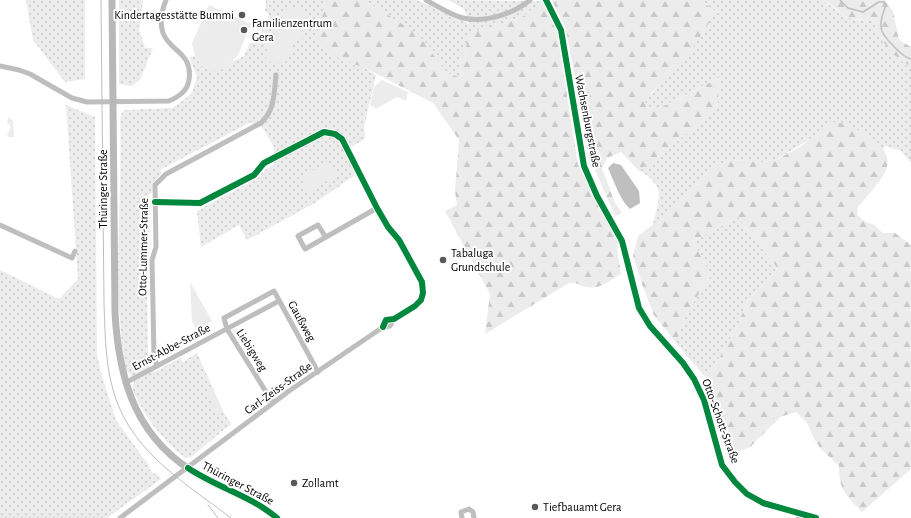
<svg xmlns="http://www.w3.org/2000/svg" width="911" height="518" font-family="'Alegreya Sans',sans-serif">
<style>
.grass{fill:url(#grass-dots)}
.forest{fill:url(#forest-firs)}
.park{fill:#ececec}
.water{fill:#bfbfbf}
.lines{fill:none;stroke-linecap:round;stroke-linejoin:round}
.stream{stroke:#bfbfbf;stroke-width:1.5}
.street{stroke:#bebebe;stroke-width:5}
.secondary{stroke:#b8b8b8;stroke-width:7}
.tram{stroke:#bebebe;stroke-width:1}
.cycleway-casing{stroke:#fff;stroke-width:8}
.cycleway{stroke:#00873e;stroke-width:6}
.poi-dot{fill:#595959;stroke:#fff;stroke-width:1.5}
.labels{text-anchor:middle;stroke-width:4;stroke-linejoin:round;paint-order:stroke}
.poi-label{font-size:12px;fill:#000;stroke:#fff;text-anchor:start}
.street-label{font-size:12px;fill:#000;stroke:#fff}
</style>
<defs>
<pattern id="grass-dots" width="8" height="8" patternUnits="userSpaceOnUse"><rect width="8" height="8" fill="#ececec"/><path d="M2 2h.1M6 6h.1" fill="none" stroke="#c9c9c9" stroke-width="1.8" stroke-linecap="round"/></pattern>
<pattern id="forest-firs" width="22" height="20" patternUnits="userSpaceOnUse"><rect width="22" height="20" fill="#ececec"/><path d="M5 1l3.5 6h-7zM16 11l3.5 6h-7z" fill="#c9c9c9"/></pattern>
</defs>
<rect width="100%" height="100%" fill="#fff"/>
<g class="grass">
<polygon points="26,0 85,0 85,79 65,82 33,40"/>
<polygon points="119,0 143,0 139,29 145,48 153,48 140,80 131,86 119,84"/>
<path d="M266,0h57l2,8 -9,29 60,38 -12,52 1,12 -21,12 13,23 -44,30 -66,36 -8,-15 -38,22 -4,-36 61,-33 7,-8 8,-5 1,-18 -15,-25 -6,3 -2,-3 -91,48 2,3 -9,10 -1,10 -3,1v52l-2,11 1,110 7,5 25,-14 3,4 14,-9 27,60 7,11 -40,33 -6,1c-23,-18 -42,-43 -53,-70l2,-6 -4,-8 -4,-3c-15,-84 -3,-168 -6,-252l2,-7 3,-2 48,-2 19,-15 5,-16 -8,-20 6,-1 7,10 22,3 7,-7 13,-6 6,-13 7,-1 12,-27 -4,-4z"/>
<polygon points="362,0 417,0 470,24 464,9 448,0 542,1 524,16 470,34 464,53 460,55 462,78 447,73 375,7"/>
<path d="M700,0h123l23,17 13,3 13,-2c8,21 18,38 39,48v97l-10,-12 -15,-5 -3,3 -14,-13 -17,-8 -42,11 -34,21 -13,2 -31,-2 -23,11 -35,38 -21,18c1,-10 6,-23 6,-33 -1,-10 -11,-20 -20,-23l65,-51 14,-17 1,-25 -63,32 -8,-1 -3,-7 71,-90z"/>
<polygon points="66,105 95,117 97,355 102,376 116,420 150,467 149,468 153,474 156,473 161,479 107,518 0,518 0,270 59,299 78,279"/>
<polygon points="738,217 778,269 747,301 737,327 707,379 676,343 688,310 711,276 693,241"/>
</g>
<g class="forest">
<path d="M323,0h39l13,7 43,27 29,39 15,5 -2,-23 4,-2 6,-20 54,-17 18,-15 15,31 21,133 40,78 -1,6 4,25c-10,6 -22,16 -34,13 -8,-1 -10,-5 -18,-4l-84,51 5,-40 -45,-83 12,-6 -2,-14 4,-51 -26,-37 -66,-34 -31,-12 -20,-20 9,-29z"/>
<polygon points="552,0 700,0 716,12 687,57 652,92 645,103 648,109 656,110 719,78 718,103 704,120 639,171 621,152 607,158 602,168 615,203 622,213 615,216 593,165 585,135 566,29"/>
<path d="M823,0h62l8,11 6,29 12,7v19c-21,-10 -31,-27 -39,-48 -30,5 -26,-5 -49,-18z"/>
<path d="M836,122c18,4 57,21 51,45 -3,12 -21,30 -29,40l-1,7 7,7 10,4 9,8h12l16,12v224l-49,43c-16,-17 -23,-21 -23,-46l-19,-18 -7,-11 -6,-14 -11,-11 -16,5 -30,30 -20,8 -10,-29 -13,-47 30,-52 10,-26 31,-32 -40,-52 -45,24 18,35 -23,34 -12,33 -22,-28 -11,-28 -10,-31 5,-20 36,-27 35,-38 11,-7 12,-4 31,2 13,-2 24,-13 30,-24z"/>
</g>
<g class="park">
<polygon points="209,5 251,24 238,55 224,69 212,71 202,66 195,56 192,43"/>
<path d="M290,7c11,-1 16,9 20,18l-8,14 -11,4 3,8 -9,12 -20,-1 2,-12 20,-42z"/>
<polygon points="382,80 408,92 406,101 397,97 376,109 370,105 374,87"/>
<polygon points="9,117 13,121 14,137 9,137 7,135 11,127 7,122"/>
<polygon points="329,162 336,176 308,192 300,177"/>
<polygon points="190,282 212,321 197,331 192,321"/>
<polygon points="213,390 222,409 221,417 217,416 208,392"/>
</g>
<path class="water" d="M613,163l8,2 18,26 1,12 -10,6c-10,-9 -16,-28 -22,-41z"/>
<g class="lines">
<path class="stream" d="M840,0l8,8 15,4 16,-10h5l2,3c-3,8 -7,18 -4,26 3,7 21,27 29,28"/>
<g class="street">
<path d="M426,0c11,6 25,15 37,18 22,5 50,-4 67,-18"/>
<polyline points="546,0 561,30 584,166 597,196 622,241 639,308 650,326 683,363 694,379 704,400 722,465 735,482 747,494 763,503 816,518"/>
<path d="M0,66l19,4 11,4 42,24 15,4 82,-1c9,-4 18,-9 20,-21 4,-28 -19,-28 -26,-47 -4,-11 -1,-23 3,-33"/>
<polyline points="155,202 200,203 254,175 264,163 324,132 335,134 342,139 377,208 388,227 399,240 422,282 423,293 421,300 415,306 394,319 386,320 383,327"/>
<polyline points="0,225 72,258 75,251"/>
<polyline points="325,236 318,225 298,236 305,249 377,208"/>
<path d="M157,366l-3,-11 -2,-95 4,-13 -1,-62 11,-11 95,-51c14,-13 13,-30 15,-48"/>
<polyline points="125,383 279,301"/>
<polyline points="273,403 227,329 224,318 274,291 318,372"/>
<polyline points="120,518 289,391 383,327 390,326 394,319"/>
<polyline points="462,518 461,512 469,509 473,512 474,518"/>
<polyline points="799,518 800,512"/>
</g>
<path class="secondary" d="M112,0l3,313c4,70 22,128 87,164 25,14 54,23 75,41"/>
<g class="tram">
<path d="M101,0l3,303c1,26 1,53 7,79 15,67 69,97 120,136"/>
<polyline points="208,505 218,518"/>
</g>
<g class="cycleway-casing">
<g id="cycleway">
<polyline points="546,0 561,30 584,166 597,196 622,241 639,308 650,326 683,363 694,379 704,400 722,465 735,482 747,494 763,503 816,518"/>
<polyline points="155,202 200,203 254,175 264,163 324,132 335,134 342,139 377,208 388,227 399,240 422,282 423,293 421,300 415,306 394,319 386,320 383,327"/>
<path d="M188,468c28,19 63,28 89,50"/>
</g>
</g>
<use href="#cycleway" class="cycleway"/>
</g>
<g class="poi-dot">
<circle cx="242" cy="15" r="4"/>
<circle cx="244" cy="30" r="4"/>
<circle cx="443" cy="260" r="4"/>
<circle cx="294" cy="483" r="4"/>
<circle cx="535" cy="507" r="4"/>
</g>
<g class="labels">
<g class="poi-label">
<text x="234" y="19" text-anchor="end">Kindertagesstätte Bummi</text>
<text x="252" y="27">Familienzentrum<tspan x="252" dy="14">Gera</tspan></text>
<text x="451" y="257">Tabaluga<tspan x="451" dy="14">Grundschule</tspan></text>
<text x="302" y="487">Zollamt</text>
<text x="543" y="511">Tiefbauamt Gera</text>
</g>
<g class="street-label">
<text transform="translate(588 121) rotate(79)" y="4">Wachsenburgstraße</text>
<text transform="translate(103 189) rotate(-90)" y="4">Thüringer Straße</text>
<text transform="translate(143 247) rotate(-89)" y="4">Otto-Lummer-Straße</text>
<text transform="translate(302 321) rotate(61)" y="4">Gaußweg</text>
<text transform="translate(171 347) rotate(-28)" y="4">Ernst-Abbe-Straße</text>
<text transform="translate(252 350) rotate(58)" y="4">Liebigweg</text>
<text transform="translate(278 388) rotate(-36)" y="4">Carl-Zeiss-Straße</text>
<text transform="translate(721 421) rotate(70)" y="4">Otto-Schott-Straße</text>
<text transform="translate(238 483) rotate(28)" y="4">Thüringer Straße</text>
</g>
</g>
</svg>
